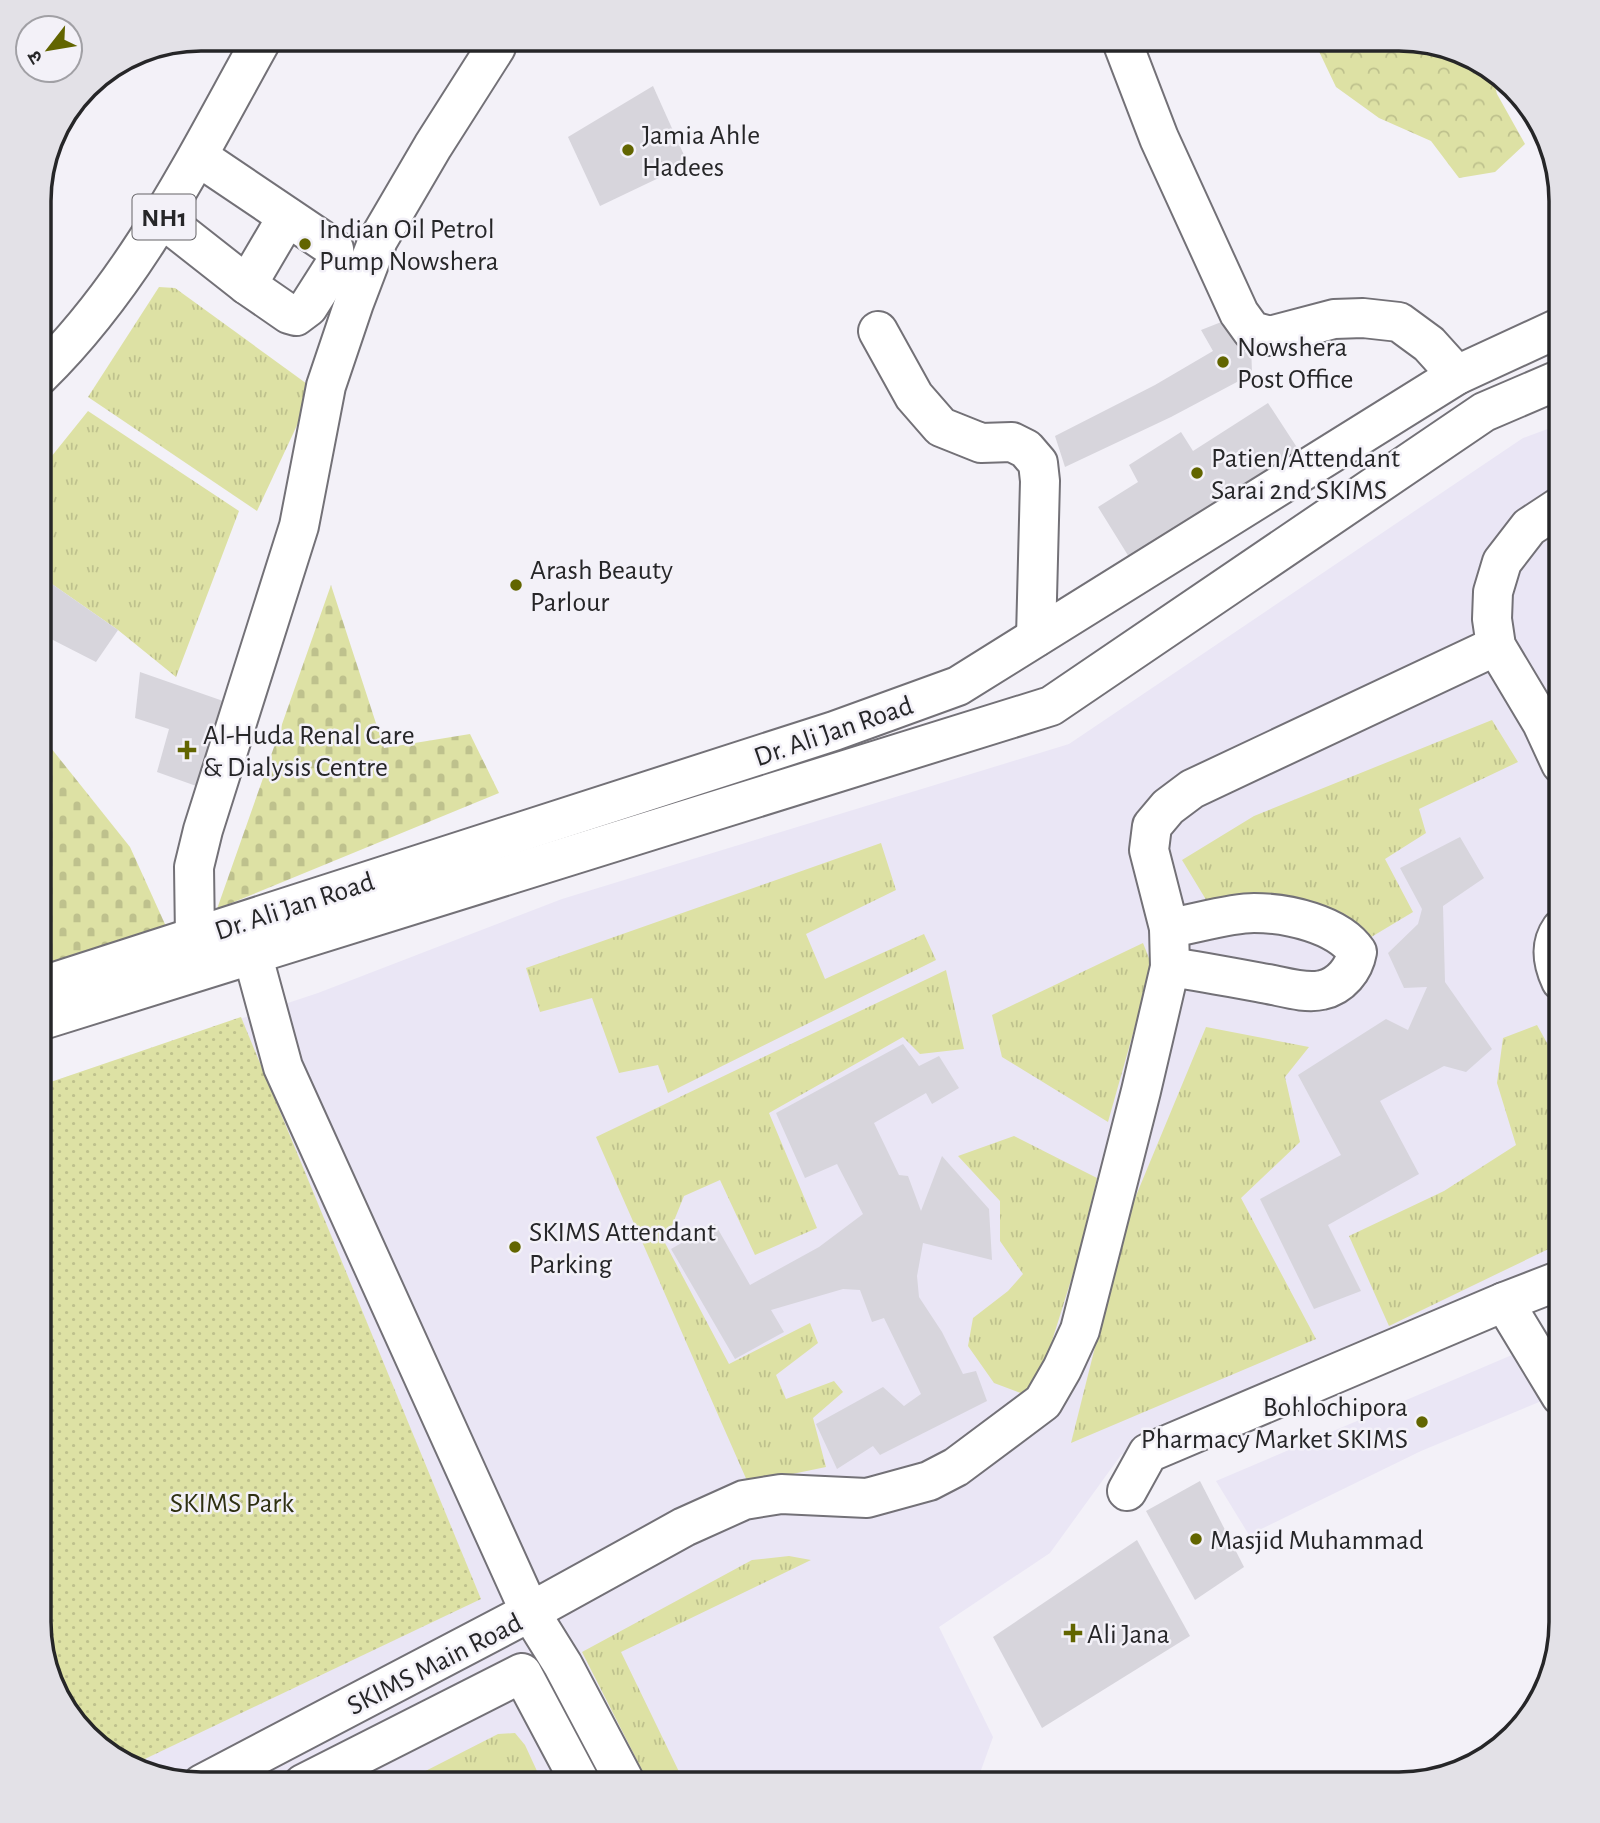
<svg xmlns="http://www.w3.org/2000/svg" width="1600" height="1823" font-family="'Alegreya Sans','Noto Sans Devanagari',sans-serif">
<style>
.built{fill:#eae6f5}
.grass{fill:url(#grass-tufts)}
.forest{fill:url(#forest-crowns)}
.cemetery{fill:url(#cemetery-stones)}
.park{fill:url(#park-dots)}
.building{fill:#d7d5dc}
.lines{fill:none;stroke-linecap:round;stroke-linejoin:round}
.minor-casing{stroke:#737177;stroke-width:42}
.major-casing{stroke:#737177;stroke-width:42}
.highway-casing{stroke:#737177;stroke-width:42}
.minor{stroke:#fff;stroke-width:38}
.major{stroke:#fff;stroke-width:38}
.highway{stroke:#fff;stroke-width:38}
.poi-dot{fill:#626500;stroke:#f3f1f8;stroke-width:2.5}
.labels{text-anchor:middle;stroke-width:5;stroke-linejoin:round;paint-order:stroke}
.shield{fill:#f3f1f8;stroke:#646366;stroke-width:2}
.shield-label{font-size:26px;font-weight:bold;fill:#262628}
.poi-label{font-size:28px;fill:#262628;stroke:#f3f1f8;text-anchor:start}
.street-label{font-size:28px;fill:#262628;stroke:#f3f1f8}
.park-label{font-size:28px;fill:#2e3011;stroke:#f3f1f8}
.rim{fill:none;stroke:#262628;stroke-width:3.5}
</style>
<defs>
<pattern id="grass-tufts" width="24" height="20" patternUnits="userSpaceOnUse" patternTransform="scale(1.75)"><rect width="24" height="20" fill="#dde1a4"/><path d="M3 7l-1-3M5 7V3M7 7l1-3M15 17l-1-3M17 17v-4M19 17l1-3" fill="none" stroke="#bec18d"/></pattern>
<pattern id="forest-crowns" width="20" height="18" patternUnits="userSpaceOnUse" patternTransform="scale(1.75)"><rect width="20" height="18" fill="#dde1a4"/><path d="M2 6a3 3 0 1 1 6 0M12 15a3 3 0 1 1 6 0" fill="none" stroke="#bec18d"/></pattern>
<pattern id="cemetery-stones" width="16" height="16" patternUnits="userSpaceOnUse" patternTransform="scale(1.75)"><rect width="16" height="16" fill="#dde1a4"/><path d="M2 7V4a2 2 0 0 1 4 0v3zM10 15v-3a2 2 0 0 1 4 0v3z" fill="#bec18d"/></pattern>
<pattern id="park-dots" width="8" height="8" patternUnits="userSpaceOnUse" patternTransform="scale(1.75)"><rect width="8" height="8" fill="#dde1a4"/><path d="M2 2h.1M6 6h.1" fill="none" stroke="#bec18d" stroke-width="1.8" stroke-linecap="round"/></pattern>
</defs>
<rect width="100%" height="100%" fill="#f3f1f8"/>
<g class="built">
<polygon points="1561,424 1561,1270 1121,1455 1050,1553 939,1627 993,1737 976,1784 200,1784 129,1768 72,1721 39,1623 39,1086 318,993 562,899 1069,744 1523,438"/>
<polygon points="1561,1334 1561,1393 1421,1451 1249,1535 1216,1481"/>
</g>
<g class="grass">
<polygon points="159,287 175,288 314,389 257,511 88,397"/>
<polygon points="88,411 239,511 176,677 118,630 39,575 39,472"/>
<polygon points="1492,720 1518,762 1419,809 1426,833 1385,859 1413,912 1368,939 1211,908 1182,860 1254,816"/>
<polygon points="881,843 896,890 806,934 825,979 924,934 936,960 668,1093 658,1065 619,1073 592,998 540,1012 526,968"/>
<polygon points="1143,943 1152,966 1108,1122 1002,1057 992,1015"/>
<polygon points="946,970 964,1049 920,1054 903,1037 769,1113 817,1228 755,1255 720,1180 684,1196 665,1243 729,1364 810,1323 818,1343 776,1375 786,1399 834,1381 843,1392 813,1418 826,1467 748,1483 596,1137"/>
<polygon points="1537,1025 1561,1068 1561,1243 1389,1326 1349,1236 1444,1191 1516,1145 1497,1083 1503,1038"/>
<polygon points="1206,1027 1309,1047 1285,1077 1300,1142 1241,1198 1316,1339 1071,1443 1128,1215"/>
<polygon points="1014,1136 1097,1178 1077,1261 1047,1357 1026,1395 994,1383 968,1346 973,1318 1008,1291 1023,1274 1000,1241 1000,1201 958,1156"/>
<polygon points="789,1556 811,1560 621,1652 685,1784 649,1784 582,1652 752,1560"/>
<polygon points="515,1733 525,1745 543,1784 400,1784 498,1734"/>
</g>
<polygon class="forest" points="1315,39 1410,39 1471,55 1491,72 1497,94 1525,144 1495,172 1459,178 1431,141 1379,118 1336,87 1315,43"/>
<g class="cemetery">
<polygon points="331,585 384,748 470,734 499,793 217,909"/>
<polygon points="39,733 130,847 169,933 39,964"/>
</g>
<polygon class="park" points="241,1017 481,1599 128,1767 72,1721 39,1623 39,1086"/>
<g class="building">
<polygon points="653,86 688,164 600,206 568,137"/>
<polygon points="1234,317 1251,342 1252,374 1171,417 1065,467 1055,436 1155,385 1213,351 1201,330"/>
<polygon points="1268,403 1298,449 1129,557 1098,507 1138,482 1129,465 1181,432 1193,451"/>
<polygon points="39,575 118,630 96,662 51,639 39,645"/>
<polygon points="140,672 226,702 199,787 157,772 169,729 135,718"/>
<polygon points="1460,837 1484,878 1443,906 1445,982 1492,1049 1466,1072 1444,1066 1380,1101 1419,1174 1328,1225 1361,1291 1314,1309 1260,1199 1341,1155 1298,1075 1386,1019 1408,1030 1427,987 1404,988 1388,953 1418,924 1422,909 1400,868"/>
<polygon points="903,1044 919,1066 939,1056 959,1088 932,1104 926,1093 874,1123 899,1175 908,1176 921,1211 942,1156 989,1209 992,1260 923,1243 917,1276 919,1297 942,1332 963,1374 976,1371 987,1401 880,1455 873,1446 837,1469 816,1424 883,1387 904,1406 921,1394 884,1318 872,1322 860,1290 843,1289 771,1310 784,1332 735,1359 671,1249 715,1224 750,1285 819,1247 863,1214 837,1164 805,1178 776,1113"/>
<polygon points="1200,1481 1244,1567 1195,1600 1146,1511"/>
<polygon points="1137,1540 1190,1636 1042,1728 993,1637"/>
</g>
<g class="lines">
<g class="minor-casing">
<g id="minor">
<polyline points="1121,39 1159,138 1239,313 1252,331 1270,336 1334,319 1363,318 1399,322 1429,344 1457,375"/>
<polyline points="163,219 247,285 289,314 296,316 308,307 336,263 334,249 328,244 199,157"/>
<polyline points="247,285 287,217"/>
<polyline points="878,331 914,396 941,427 981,443 1012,442 1026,449 1038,463 1040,481 1036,637"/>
<polyline points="1561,506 1529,527 1502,562 1493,592 1492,619 1496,646 1542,723 1561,764"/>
<path d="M1169,928c25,-4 61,-15 85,-15 33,0 84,11 103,39 -3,17 -16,34 -35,38 -16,4 -38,-3 -54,-6 -33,-6 -65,-12 -98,-17"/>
<path d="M1561,929c-12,17 -8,35 0,52"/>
<polyline points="195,937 194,867 203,830 299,526 326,386 354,303 378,240 433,146 496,47 498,39"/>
<polyline points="252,953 283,1067 530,1612 684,1527 744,1500 781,1494 867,1498 929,1481 956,1467 1043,1402 1062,1369 1080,1330 1141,1091 1170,967 1169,928 1149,850 1152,826 1168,807 1192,789 1496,646"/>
<polyline points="1504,1302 1561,1396"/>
<polyline points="1127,1491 1148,1453 1504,1302 1561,1280"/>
<polyline points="202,1784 530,1612 563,1665 626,1784"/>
<polyline points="303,1784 522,1673 581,1784"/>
</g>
</g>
<g class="major-casing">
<g id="major">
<polyline points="39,987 834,731 958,686 1457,375 1561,327"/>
<polyline points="39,1021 1051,706 1484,412 1561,379"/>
</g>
</g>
<g class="highway-casing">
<path id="highway" d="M39,376c98,-96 157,-219 223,-337"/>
</g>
<use href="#minor" class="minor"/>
<use href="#major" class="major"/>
<use href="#highway" class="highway"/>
</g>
<g class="poi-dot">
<circle cx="628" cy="150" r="7"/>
<circle cx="305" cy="244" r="7"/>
<circle cx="1223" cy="362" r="7"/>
<circle cx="1197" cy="473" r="7"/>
<circle cx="516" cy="585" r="7"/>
<path d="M183.5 739.5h7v7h7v7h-7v7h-7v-7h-7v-7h7z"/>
<circle cx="515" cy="1247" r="7"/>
<circle cx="1422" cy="1422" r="7"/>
<circle cx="1196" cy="1539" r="7"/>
<path d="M1069.5 1622.5h7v7h7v7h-7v7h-7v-7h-7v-7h7z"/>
</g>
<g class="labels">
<rect class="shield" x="132.5" y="194.5" width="63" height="45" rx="5"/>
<g class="shield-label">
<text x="164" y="226">NH1</text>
</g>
<g class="poi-label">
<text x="642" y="144">Jamia Ahle<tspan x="642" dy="32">Hadees</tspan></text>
<text x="319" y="238">Indian Oil Petrol<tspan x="319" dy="32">Pump Nowshera</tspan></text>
<text x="1237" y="356">Nowshera<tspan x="1237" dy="32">Post Office</tspan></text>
<text x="1211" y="467">Patien/Attendant<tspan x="1211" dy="32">Sarai 2nd SKIMS</tspan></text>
<text x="530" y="579">Arash Beauty<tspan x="530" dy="32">Parlour</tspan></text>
<text x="203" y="744">Al-Huda Renal Care<tspan x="203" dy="32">&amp; Dialysis Centre</tspan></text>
<text x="529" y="1241">SKIMS Attendant<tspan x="529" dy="32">Parking</tspan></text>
<text x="1408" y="1416" text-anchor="end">Bohlochipora<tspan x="1408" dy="32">Pharmacy Market SKIMS</tspan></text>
<text x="1210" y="1549">Masjid Muhammad</text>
<text x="1087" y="1643">Ali Jana</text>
</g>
<g class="street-label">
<text transform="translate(833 730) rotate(-19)" y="10">Dr. Ali Jan Road</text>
<text transform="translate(294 905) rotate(-18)" y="10">Dr. Ali Jan Road</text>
<text transform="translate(434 1663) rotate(-27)" y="10">SKIMS Main Road</text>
</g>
<g class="park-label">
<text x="232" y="1512">SKIMS Park</text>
</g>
</g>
<path d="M0 0H1600V1823H0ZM201 51H1399A150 150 0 0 1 1549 201V1622A150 150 0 0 1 1399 1772H201A150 150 0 0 1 51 1622V201A150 150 0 0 1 201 51Z" fill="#e3e1e7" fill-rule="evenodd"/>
<path class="rim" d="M201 51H1399A150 150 0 0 1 1549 201V1622A150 150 0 0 1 1399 1772H201A150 150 0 0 1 51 1622V201A150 150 0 0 1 201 51Z"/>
<g transform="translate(49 49) rotate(239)"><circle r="33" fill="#f3f1f8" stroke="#a1a0a5" stroke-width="2"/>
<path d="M0-5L12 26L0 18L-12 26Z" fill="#626500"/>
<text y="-10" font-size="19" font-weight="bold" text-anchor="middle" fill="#262628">उ</text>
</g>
</svg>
